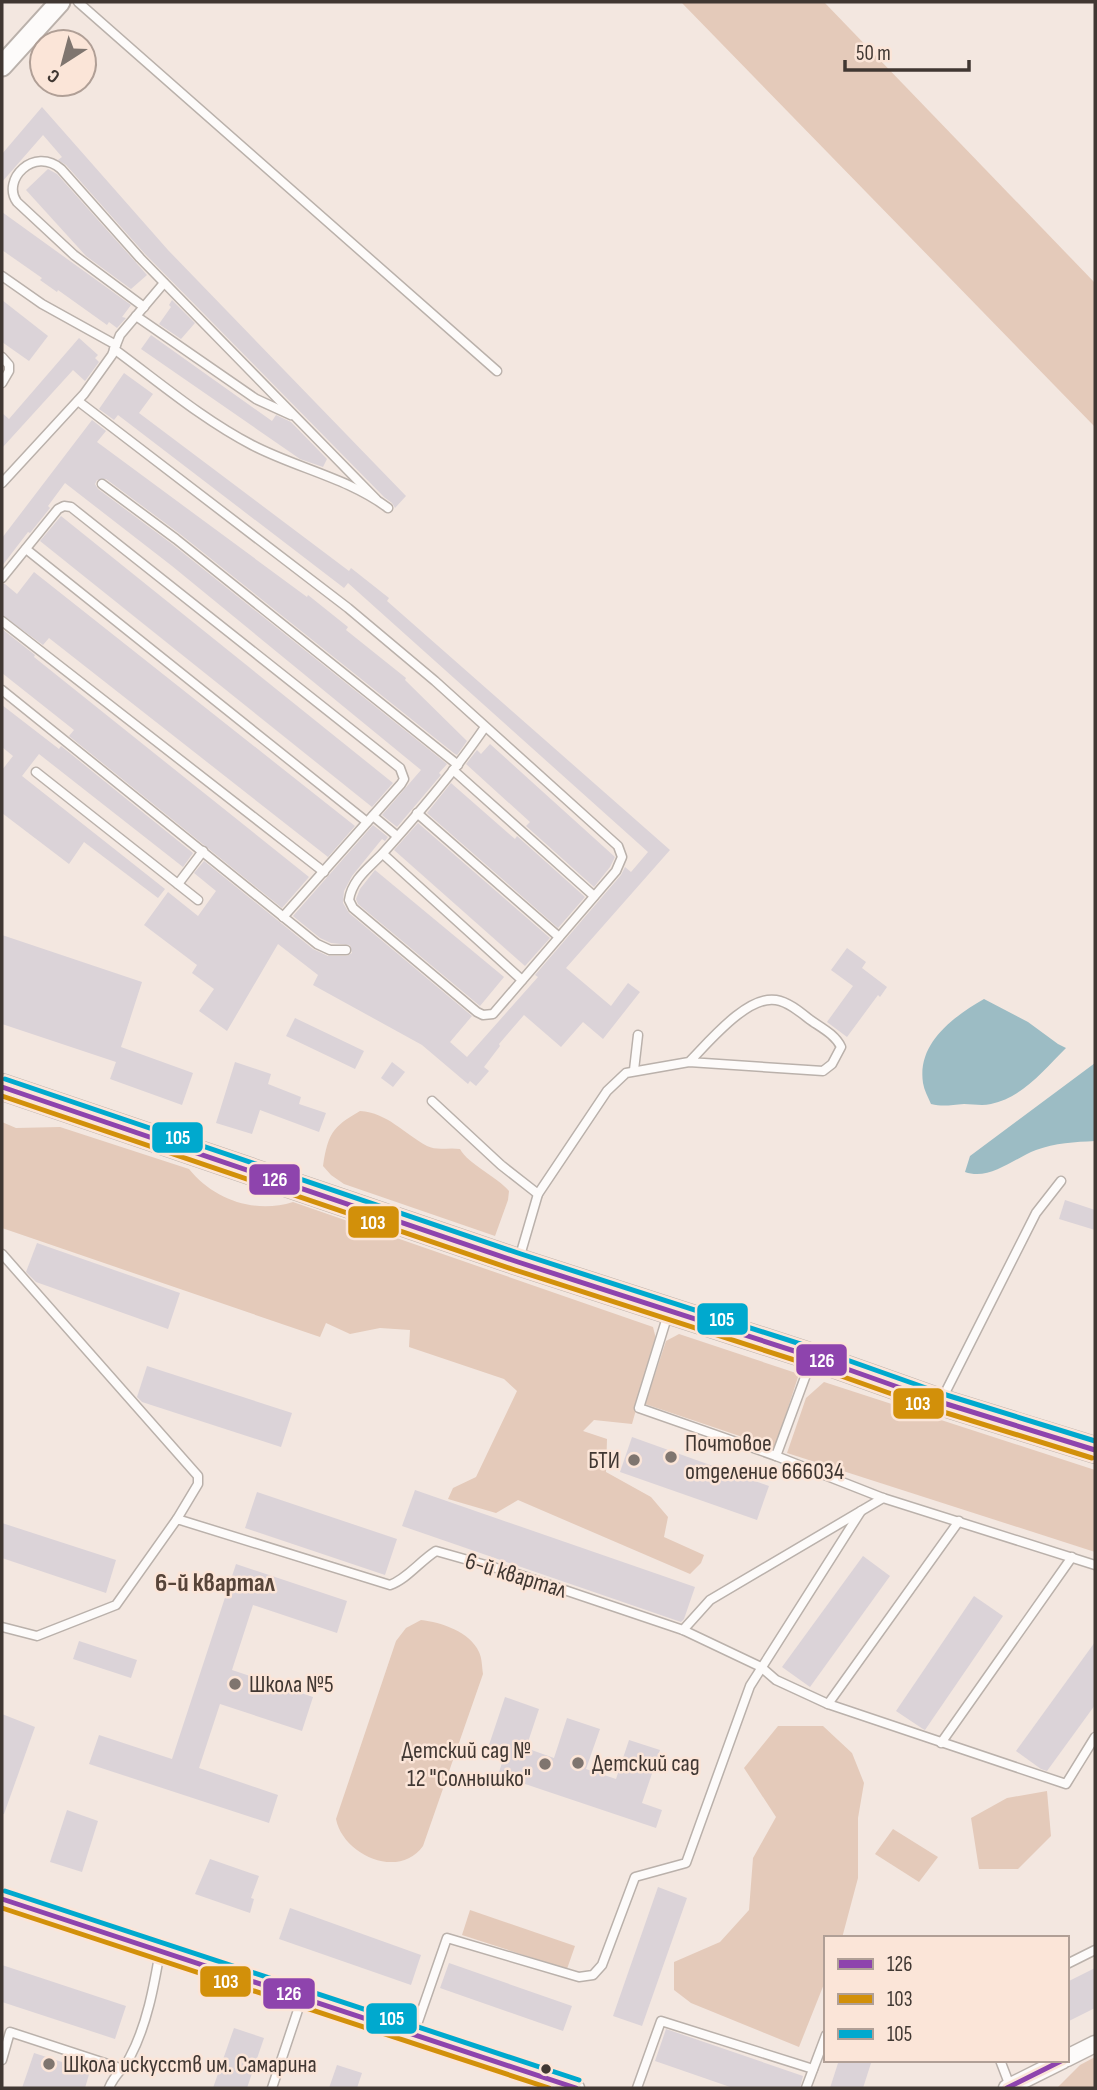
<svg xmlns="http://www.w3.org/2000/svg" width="1097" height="2090" font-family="'Sofia Sans Condensed',sans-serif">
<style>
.green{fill:#e4caba}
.water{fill:#9cbcc4}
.building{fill:#dbd3d8}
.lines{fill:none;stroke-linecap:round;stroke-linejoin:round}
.service-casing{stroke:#bab1ab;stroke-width:11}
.minor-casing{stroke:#bab1ab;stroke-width:19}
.tertiary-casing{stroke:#bab1ab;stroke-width:23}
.primary-casing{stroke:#bab1ab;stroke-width:28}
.service{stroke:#fdfbfa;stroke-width:8}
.minor{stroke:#fdfbfa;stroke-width:16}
.tertiary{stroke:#fdfbfa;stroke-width:19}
.primary{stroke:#fdfbfa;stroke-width:24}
.bus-1-casing{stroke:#fbe5d8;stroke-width:10}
.bus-2-casing{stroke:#fbe5d8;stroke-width:10}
.bus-3-casing{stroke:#fbe5d8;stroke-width:10}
.bus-1{stroke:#8e44ad;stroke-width:5}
.bus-2{stroke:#d2900a;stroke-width:5}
.bus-3{stroke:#00a9ce;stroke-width:5}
.poi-dot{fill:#7f756f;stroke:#fbe5d8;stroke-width:2.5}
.bus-dot{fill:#403732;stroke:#fbe5d8;stroke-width:2.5}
.labels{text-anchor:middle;stroke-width:5;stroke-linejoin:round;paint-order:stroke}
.poi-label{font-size:24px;fill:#403732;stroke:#fbe5d8;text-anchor:start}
.street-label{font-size:24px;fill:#403732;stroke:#fbe5d8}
.neighbourhood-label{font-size:26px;font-weight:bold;fill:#564439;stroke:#fbe5d8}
.line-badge{stroke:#fbe5d8;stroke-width:2.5}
.badge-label{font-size:19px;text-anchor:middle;font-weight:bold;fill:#fff}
</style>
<rect width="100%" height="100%" fill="#f3e7e0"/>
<g class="green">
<polygon points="681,2 824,2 1095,283 1095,427"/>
<path d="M360,1111c28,2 43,22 67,35 10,5 22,1 33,3 9,16 35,26 49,42l-1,9 -13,36 -151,-52 -13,-9 -8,-9c5,-32 9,-39 37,-55z"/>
<path d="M2,1122l14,6 44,-1 129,42c25,31 66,45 104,33l360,125 3,12 -24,85 -38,-4 -11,11 24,8 -1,33 45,25 17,20 -4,20 40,18 -3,8 -11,11 -172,-74 -22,13 -48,-14 5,-11 23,-11 41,-86 -13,-12 -95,-32 1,-17 -30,-2 -30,6 -24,-11 -6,14 -318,-109z"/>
<polygon points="679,1334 799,1374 775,1448 645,1404 666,1341"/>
<polygon points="824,1382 1095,1470 1095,1552 787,1453 806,1398"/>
<path d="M421,1620c20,2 49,12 58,32 3,6 3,15 4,22l-60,172c-24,34 -80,9 -87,-27l60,-178 10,-13z"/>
<polygon points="778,1726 823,1726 852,1753 864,1783 858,1818 858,1878 842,1938 826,1938 826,1979 799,2047 691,2003 674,1990 674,1962 720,1942 749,1910 753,1858 776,1817 744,1768"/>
<polygon points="1047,1791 1051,1836 1018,1869 979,1869 971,1818 1007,1798"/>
<polygon points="893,1829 938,1857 919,1882 875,1854"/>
<polygon points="470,1910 575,1946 567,1969 462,1935"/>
<polygon points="1095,2057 1095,2088 1057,2088 1080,2065"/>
</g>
<g class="water">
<path d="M984,999l44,23 30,22 8,4c-22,22 -43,49 -75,56 -9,2 -18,0 -27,0 -13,1 -21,3 -33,0 -3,-7 -7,-14 -8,-21 -6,-40 30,-66 61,-84z"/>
<path d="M1095,1063v78c-20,1 -40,2 -59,9 -23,9 -47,31 -71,22l5,-16z"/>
</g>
<g class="building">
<polygon points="42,107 168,250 406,496 395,508 392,503 384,497 145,254 66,165 58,160 62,157 43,135 2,182 2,154"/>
<polygon points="48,169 57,174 147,275 131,289 86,256 26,190"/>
<polygon points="2,212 131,305 122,317 126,318 117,328 109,322 107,325 58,290 57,292 40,280 42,278 2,250"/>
<polygon points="2,300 48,336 29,361 2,342"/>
<polygon points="172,300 195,323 181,339 159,324 171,307 169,305"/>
<polygon points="151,335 272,421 276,415 291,422 327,459 323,467 300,459 141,349"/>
<polygon points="79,338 98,355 95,358 99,362 85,381 73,370 2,448 2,413 9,419"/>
<polygon points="124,373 153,394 139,413 349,571 351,568 389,598 387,601 670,850 566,968 611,1006 628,983 640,992 603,1039 583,1022 561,1047 524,1015 499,1044 500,1046 484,1067 489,1071 476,1086 470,1081 468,1084 422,1045 313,985 318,975 278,944 227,1031 199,1011 214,989 192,973 197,965 144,925 168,892 198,916 216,891 194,873 204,861 313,949 328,956 347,956 352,953 350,945 331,943 320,938 293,916 373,825 388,837 385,841 382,839 352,876 344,891 343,903 349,913 472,1016 450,1042 467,1057 538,977 535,975 621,875 625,867 631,872 648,852 348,583 344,588 118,415 114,420 99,409"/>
<polygon points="92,420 106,431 97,442 307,597 308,595 348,627 346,630 406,678 405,680 467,741 457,755 455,754 180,534 106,479 97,480 95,484 98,489 172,544 447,764 439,773 441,775 397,827 382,815 421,770 172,566 65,483 48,506 50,508 30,533 28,532 2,566 2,538"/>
<polygon points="61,516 393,783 372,807 40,541"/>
<polygon points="34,572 355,826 328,857 49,638 43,645 2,615 2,584 5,584 17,594"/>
<polygon points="2,629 35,655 34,657 309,877 282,908 69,736 74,730 2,673"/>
<polygon points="2,705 59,749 61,746 193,853 183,867 39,754 22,776 165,889 158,898 84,842 69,864 2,813 2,770 13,756 2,747"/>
<polygon points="490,744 615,857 610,867 594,887 526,826 530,822 466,764 477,750 481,754"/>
<polygon points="451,783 515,839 517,836 585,897 558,928 427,813"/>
<polygon points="418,823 550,938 525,966 394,850"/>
<polygon points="375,870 504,977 480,1006 358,904 356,899 360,889"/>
<polygon points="2,935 142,982 121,1047 193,1073 182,1105 110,1079 116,1062 2,1024"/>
<polygon points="847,948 866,962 862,968 887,987 880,997 878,995 847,1037 827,1022 853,986 831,970"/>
<polygon points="295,1018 364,1051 355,1069 286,1036"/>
<polygon points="235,1062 271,1074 268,1084 301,1097 299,1104 326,1113 319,1132 260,1110 252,1134 216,1123"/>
<polygon points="392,1062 405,1072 393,1087 381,1078"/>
<polygon points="1065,1200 1095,1210 1095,1230 1059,1219"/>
<polygon points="37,1243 180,1293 168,1329 36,1282 26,1272"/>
<polygon points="147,1366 292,1413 281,1447 142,1402 137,1397"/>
<polygon points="632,1437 769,1486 757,1520 620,1472"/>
<polygon points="415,1490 695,1587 684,1619 681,1622 402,1526"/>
<polygon points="257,1492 397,1539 385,1575 245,1528"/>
<polygon points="2,1523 116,1560 106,1593 2,1558"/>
<polygon points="863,1556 890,1576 810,1687 782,1667"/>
<polygon points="236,1564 347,1601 337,1633 253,1605 232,1670 313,1697 302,1731 220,1704 199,1768 278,1795 269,1823 89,1764 99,1735 172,1759"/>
<polygon points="974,1596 1003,1616 925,1730 923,1729 896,1711"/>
<polygon points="79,1641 137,1660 131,1678 73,1659"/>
<polygon points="1095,1642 1095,1705 1047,1771 1041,1769 1016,1751"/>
<polygon points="505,1697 539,1709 526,1748 554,1758 567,1718 600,1729 586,1769 616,1779 629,1740 660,1750 642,1803 662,1810 656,1828 498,1775 504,1757 487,1751"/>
<polygon points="2,1714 35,1727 4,1814 2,1814"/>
<polygon points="67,1810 98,1821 82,1872 50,1862"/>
<polygon points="210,1859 259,1876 251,1898 254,1899 250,1913 195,1894"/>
<polygon points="658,1887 687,1898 642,2026 613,2016"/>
<polygon points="290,1908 421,1955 411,1985 279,1939"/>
<polygon points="449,1963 572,2006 563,2031 440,1988"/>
<polygon points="2,1965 126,2006 115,2039 2,2002"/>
<polygon points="1095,1968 1095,2008 1067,2022 1067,1982"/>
<polygon points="234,2028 264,2038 247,2088 213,2088"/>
<polygon points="666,2029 803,2076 800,2088 733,2088 655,2061"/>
<polygon points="34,2053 90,2071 85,2088 22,2088"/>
<polygon points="839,2060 872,2060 863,2088 830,2088"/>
<polygon points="337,2065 362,2073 357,2088 329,2088"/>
</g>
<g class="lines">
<g class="service-casing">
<g id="service">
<polyline points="78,2 497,371"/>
<polyline points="2,276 42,304 116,345"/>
<path d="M144,307l-70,-52 -57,-53c-16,-22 17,-56 44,-33l79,89 236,241"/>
<polyline points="136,316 256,399 291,415"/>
<path d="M114,349c45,33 88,70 138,96 44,23 96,33 136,63"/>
<polyline points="2,357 9,365 9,371 2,383"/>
<path d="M78,401l270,207 87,73 183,165 4,11 -6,14 -123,143 -10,1 -6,-3 -124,-104 -4,-8c3,-21 21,-33 34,-47 36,-40 72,-82 102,-126"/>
<polyline points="2,483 84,394 112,355 120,335 164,283"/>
<polyline points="102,484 176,539 458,765"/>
<polyline points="26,549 367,822"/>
<polyline points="2,578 58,509 64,506 71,507 400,768 404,779 401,784 283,917"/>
<polyline points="2,621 324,872"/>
<polyline points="2,690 317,944 330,950 346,950"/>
<polyline points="453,770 594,896"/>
<polyline points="36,772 198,900"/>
<polyline points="417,813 559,937"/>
<polyline points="373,816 397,836"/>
<polyline points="383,854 522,980"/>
<polyline points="178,884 203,851"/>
<polyline points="634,1070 638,1035"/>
<polyline points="432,1101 501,1165 538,1194"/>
<polyline points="2,1254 198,1476 198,1484 177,1519"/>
<path d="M519,1259l19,-65 69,-103 19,-18 63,-11 134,9 9,-7 9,-17c-6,-13 -21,-20 -32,-28 -10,-8 -21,-17 -33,-19 -29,-5 -68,43 -87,62"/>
<polyline points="668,1314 639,1408 776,1456 883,1498 1095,1565"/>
<polyline points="942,1399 1036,1213 1061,1181"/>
<polyline points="776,1456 811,1361"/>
<path d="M2,1627l35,9 79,-31 61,-86 213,66c17,-6 30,-24 46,-34l78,22 169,57 78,37 15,13 52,24 238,80 29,-47"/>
<polyline points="683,1630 710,1600 883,1498"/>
<polyline points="828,1704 959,1521"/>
<polyline points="941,1743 1072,1557"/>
<polyline points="1067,1964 1095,1950"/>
<polyline points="413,2036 447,1938 579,1977 593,1975 602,1965 635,1877 686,1863 750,1686 861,1511"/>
<polyline points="2,2060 10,2032 120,2068"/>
<polyline points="1000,2060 1010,2086"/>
<path d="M109,2088c6,-15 15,-19 21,-31 17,-32 24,-71 30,-106"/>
<polyline points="272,2088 302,1998"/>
<polyline points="637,2088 661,2021 813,2069"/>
<polyline points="806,2088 826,2035"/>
</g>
</g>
<g class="minor-casing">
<g id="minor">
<polyline points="2,1899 576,2088"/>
<polyline points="1067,2058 1095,2044"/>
<polyline points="1007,2088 1063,2060"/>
</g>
</g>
<g class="tertiary-casing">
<polyline id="tertiary" points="2,66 60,2"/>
</g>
<g class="primary-casing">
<polyline id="primary" points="2,1087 518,1262 813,1357 940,1402 1095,1450"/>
</g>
<use href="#service" class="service"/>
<use href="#minor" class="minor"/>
<use href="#tertiary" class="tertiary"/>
<use href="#primary" class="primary"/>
<g class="bus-1-casing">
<g id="bus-1">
<polyline points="2,1087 518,1262 813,1357 940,1402 1095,1450"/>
<polyline points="2,1899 576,2088"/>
<polyline points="1007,2088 1063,2060"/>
</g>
</g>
<g class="bus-2-casing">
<g id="bus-2">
<polyline points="2,1096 515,1270 810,1365 937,1410 1092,1458"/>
<polyline points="2,1908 549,2088"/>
</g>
</g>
<g class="bus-3-casing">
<g id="bus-3">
<polyline points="5,1079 521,1254 816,1349 943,1394 1095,1441"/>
<polyline points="5,1891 579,2080"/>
</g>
</g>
<use href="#bus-1" class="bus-1"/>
<use href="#bus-2" class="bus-2"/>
<use href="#bus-3" class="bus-3"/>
</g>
<g class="poi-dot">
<circle cx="671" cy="1457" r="7"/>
<circle cx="634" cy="1460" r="7"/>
<circle cx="235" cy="1684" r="7"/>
<circle cx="578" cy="1763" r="7"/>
<circle cx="545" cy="1764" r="7"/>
<circle cx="49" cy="2064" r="7"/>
</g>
<circle class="bus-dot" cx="546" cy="2069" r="6"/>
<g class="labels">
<g class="poi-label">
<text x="685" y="1451">Почтовое<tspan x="685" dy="28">отделение 666034</tspan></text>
<text x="620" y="1468" text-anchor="end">БТИ</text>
<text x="249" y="1692">Школа №5</text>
<text x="531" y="1758" text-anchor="end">Детский сад №<tspan x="531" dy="28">12 "Солнышко"</tspan></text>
<text x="592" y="1771">Детский сад</text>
<text x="63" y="2072">Школа искусств им. Самарина</text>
</g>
<g class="street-label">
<text transform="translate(516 1575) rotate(17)" y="8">6-й квартал</text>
</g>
<g class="neighbourhood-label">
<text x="215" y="1591">6-й квартал</text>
</g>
</g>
<g class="line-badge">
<rect x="151" y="1121" width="53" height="33" rx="7" fill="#00a9ce"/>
<rect x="248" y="1163" width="53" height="33" rx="7" fill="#8e44ad"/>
<rect x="347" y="1205" width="53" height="34" rx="7" fill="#d2900a"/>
<rect x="696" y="1302" width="53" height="34" rx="7" fill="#00a9ce"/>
<rect x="795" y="1343" width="53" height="34" rx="7" fill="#8e44ad"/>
<rect x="892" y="1387" width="53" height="33" rx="7" fill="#d2900a"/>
<rect x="199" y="1965" width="53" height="33" rx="7" fill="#d2900a"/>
<rect x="262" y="1977" width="54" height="33" rx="7" fill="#8e44ad"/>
<rect x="365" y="2002" width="53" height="33" rx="7" fill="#00a9ce"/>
</g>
<g class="badge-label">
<text x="178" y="1144">105</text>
<text x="275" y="1186">126</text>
<text x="373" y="1229">103</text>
<text x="722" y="1326">105</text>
<text x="822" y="1367">126</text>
<text x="918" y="1410">103</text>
<text x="226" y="1988">103</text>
<text x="289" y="2000">126</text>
<text x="392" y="2025">105</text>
</g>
<rect width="1097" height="2090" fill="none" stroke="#403732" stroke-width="7"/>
<rect x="824" y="1936" width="245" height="126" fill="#fbe5d8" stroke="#b09f96" stroke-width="2"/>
<rect x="838" y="1959" width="35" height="10" fill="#8e44ad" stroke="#b09f96" stroke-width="2"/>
<text x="887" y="1971" font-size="21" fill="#403732">126</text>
<rect x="838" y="1994" width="35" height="10" fill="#d2900a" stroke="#b09f96" stroke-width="2"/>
<text x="887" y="2006" font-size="21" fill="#403732">103</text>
<rect x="838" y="2029" width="35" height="10" fill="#00a9ce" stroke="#b09f96" stroke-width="2"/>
<text x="887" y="2041" font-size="21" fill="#403732">105</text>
<g transform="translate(63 63) rotate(216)"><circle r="33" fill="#fbe5d8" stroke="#b09f96" stroke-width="2"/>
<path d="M0-5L12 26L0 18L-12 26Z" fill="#7f756f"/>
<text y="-10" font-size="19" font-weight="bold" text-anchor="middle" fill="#403732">С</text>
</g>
<path d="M845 60v10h124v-10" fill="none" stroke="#403732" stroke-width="3.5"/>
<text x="856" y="60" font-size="21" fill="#403732" stroke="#fbe5d8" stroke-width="5" paint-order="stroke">50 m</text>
</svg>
